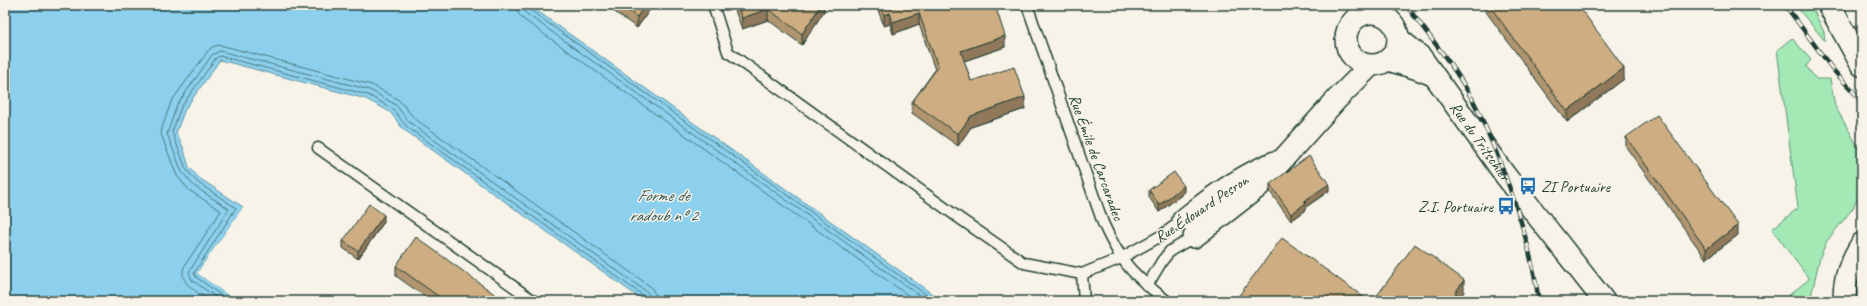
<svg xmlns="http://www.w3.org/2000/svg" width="1867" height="306" font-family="Caveat,sans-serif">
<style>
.green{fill:#a2e9b6;stroke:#609375}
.water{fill:#8cd0ed;stroke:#6095a3}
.pier{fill:#f7f3e8}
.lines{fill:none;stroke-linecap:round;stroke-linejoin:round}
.shore{stroke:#4b787e;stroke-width:1}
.service-casing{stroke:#1f3d34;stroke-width:13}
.minor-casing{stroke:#1f3d34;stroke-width:24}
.secondary-casing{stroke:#1f3d34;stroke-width:25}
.service{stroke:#f7f3e8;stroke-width:10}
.minor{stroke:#f7f3e8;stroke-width:21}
.secondary{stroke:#f7f3e8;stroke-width:22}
.rail-casing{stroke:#1f3d34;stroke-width:4.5}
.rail{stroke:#f7f3e8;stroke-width:3;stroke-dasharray:9;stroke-linecap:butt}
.wall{fill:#b0956f;stroke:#1f3d34}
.shaded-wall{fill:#90795a;stroke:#1f3d34}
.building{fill:#cdad81;stroke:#1f3d34}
.labels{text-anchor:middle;stroke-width:3;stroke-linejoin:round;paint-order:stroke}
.street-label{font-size:16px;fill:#1f3d34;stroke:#f7f3e8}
.poi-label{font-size:16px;fill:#1f3d34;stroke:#f7f3e8;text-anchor:start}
.water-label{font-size:17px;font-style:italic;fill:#355a59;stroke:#f7f3e8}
</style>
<rect width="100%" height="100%" fill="#f7f3e8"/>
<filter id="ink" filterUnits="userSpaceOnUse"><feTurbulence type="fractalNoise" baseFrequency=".025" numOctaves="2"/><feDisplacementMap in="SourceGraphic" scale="8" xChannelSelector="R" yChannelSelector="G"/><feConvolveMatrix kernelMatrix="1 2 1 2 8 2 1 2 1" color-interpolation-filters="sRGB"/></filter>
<g filter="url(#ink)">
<g class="green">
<polygon points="1795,5 1811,5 1824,32 1825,41"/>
<polygon points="1792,38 1811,60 1806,66 1816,79 1830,79 1835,106 1857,145 1862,162 1862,179 1860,193 1853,208 1827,241 1820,257 1810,301 1782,301 1809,279 1772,229 1798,208 1777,50"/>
</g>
<polygon class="water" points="5,5 529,5 942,301 644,301 403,129 390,112 366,99 220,60 185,109 176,133 183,147 189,167 199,178 243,207 197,273 236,301 5,301"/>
<polygon class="pier" points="243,207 244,208 200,273 238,301 236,301 197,273"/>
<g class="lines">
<g class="shore">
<polyline points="516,5 518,13 523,19 916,301"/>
<polyline points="522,5 523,10 527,14 927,301"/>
<polyline points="528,5 530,10 935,301"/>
<path d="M210,301c-12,-9 -34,-18 -25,-36l36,-54 -32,-21 -12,-14 -16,-42 1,-6 9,-26 37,-51 4,-4 8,-2 152,40 27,15 15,18 237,169 4,7 2,7"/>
<polyline points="221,301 192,280 189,272 229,209 194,186 182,172 167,134 177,105 212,55 220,51 370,90 396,105 409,122 647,292 650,296 651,301"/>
<polyline points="229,301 196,277 194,273 236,208 197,182 186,169 172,132 181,107 216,58 220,56 368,95 393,109 406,126 644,296 646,301"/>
</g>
<g class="service-casing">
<g id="service">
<polyline points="713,5 728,52 959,218 1024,263 1082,274 1121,258 1159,237 1183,220"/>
<path d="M1027,5l76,218c18,40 30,52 64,78"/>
<polyline points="318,148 534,301"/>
<polyline points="1082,274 1084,301"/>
<polyline points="1147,286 1162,261 1170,251 1194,237"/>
</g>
</g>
<g class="minor-casing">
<g id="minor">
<circle cx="1372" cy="39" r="26"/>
<path id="s1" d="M1398,38l23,19 84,118 99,126"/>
<polyline points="1388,60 1418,69 1433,75"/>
<path d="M1183,220c27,-22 59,-45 92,-58"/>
<polyline points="1194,237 1258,187 1337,99 1370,66"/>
</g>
</g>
<g class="secondary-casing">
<g id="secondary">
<polyline points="1829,5 1862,65"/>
<polyline points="1856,5 1862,17"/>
<path d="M1845,301c-2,-22 6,-39 17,-57"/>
</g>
</g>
<use href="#service" class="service"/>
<use href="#minor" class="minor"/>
<use href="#secondary" class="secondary"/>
<g class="rail-casing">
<g id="rail">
<path d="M1406,5c22,30 47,59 65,92 10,17 17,37 25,55 20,50 35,96 43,149"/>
<polyline points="1785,5 1834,71 1862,101"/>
</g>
</g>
<use href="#rail" class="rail"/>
</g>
<g class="wall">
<polygon points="605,5 653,5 637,28"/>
<polygon points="733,5 824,5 824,11 802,45 768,20 742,29"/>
<polygon points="876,5 995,5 1005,47 964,61 971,81 1025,109 971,127 958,146 912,113 912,102 935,70 919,24 893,34 890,24 884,26"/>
<polygon points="1481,5 1578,5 1624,79 1567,122"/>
<polygon points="1626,137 1738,235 1706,259 1626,147"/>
<polygon points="1270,184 1329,191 1306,207 1306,210 1291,221 1270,192"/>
<polygon points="1149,190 1184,193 1159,212 1149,197"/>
<polygon points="384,222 358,259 343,248 343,241"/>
<polygon points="396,266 504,301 431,301 396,276"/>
</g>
<g class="shaded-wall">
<polygon points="645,5 653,5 637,28 637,17"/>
<polygon points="821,5 824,5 824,11 802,45 802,34"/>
<polygon points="768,9 768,20 742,29 742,18"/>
<polygon points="890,13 890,24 884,26 884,15"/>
<polygon points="919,13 919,24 893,34 893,22"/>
<polygon points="1005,36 1005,47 961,62 961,51"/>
<polygon points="1624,68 1624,79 1567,122 1567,111"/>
<polygon points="1025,97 1025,109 971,127 958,146 958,134 971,116"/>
<polygon points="1329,184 1329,191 1306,207 1306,210 1291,221 1291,214 1304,201"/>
<polygon points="1184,186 1184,193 1159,212 1159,205"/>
<polygon points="384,215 384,222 358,259 358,251"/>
<polygon points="1738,225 1738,235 1706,259 1706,249"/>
<polygon points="1464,280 1464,292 1457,301 1455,293"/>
</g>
<g class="building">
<polygon points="621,5 645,5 637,17"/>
<polygon points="737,5 821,5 802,34 768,9 742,18"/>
<polygon points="880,5 995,5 1005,36 961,51 971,81 1014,67 1025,97 971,116 958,134 912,102 938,67 919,13 893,22 890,13 884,15"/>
<polygon points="1489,5 1578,5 1624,68 1567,111"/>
<polygon points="1657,115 1738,225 1706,249 1626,137"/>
<polygon points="1309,156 1329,184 1304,201 1306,203 1291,214 1270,184"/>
<polygon points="1174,172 1184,186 1159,205 1149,190"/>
<polygon points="369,204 384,215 358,251 343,241"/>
<polygon points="416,237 504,301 445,301 396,266"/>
<polygon points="1282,238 1369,301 1241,301 1237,298"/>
<polygon points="1415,244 1464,280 1455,293 1466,301 1373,301"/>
</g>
</g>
<defs>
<g id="bus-bare" transform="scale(1.38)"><path d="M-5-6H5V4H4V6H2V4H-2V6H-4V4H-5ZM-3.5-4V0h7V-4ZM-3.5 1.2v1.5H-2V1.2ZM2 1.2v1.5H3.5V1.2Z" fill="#1f6fb2" stroke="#f7f3e8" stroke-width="2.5" paint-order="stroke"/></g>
</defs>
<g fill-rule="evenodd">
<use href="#bus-bare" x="1528" y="186"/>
<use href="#bus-bare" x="1506" y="206"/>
</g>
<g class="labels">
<g class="street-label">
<text dy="6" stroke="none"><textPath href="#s1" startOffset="133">Rue du Tritschler</textPath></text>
<text transform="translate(1097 157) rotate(70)" y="6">Rue Émile de Carcaradec</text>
<text transform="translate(1201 208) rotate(-34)" y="6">Rue Édouard Pesron</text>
</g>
<g class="poi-label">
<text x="1541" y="192">ZI Portuaire</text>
<text x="1493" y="212" text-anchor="end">Z.I. Portuaire</text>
</g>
<g class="water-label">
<text x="663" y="201">Forme de<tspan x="663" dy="20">radoub nº 2</tspan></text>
</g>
</g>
<rect width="1867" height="306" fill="none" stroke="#f7f3e8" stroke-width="20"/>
<rect x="10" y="10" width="1847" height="286" fill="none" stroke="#1f3d34" stroke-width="1.5" filter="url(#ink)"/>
</svg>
